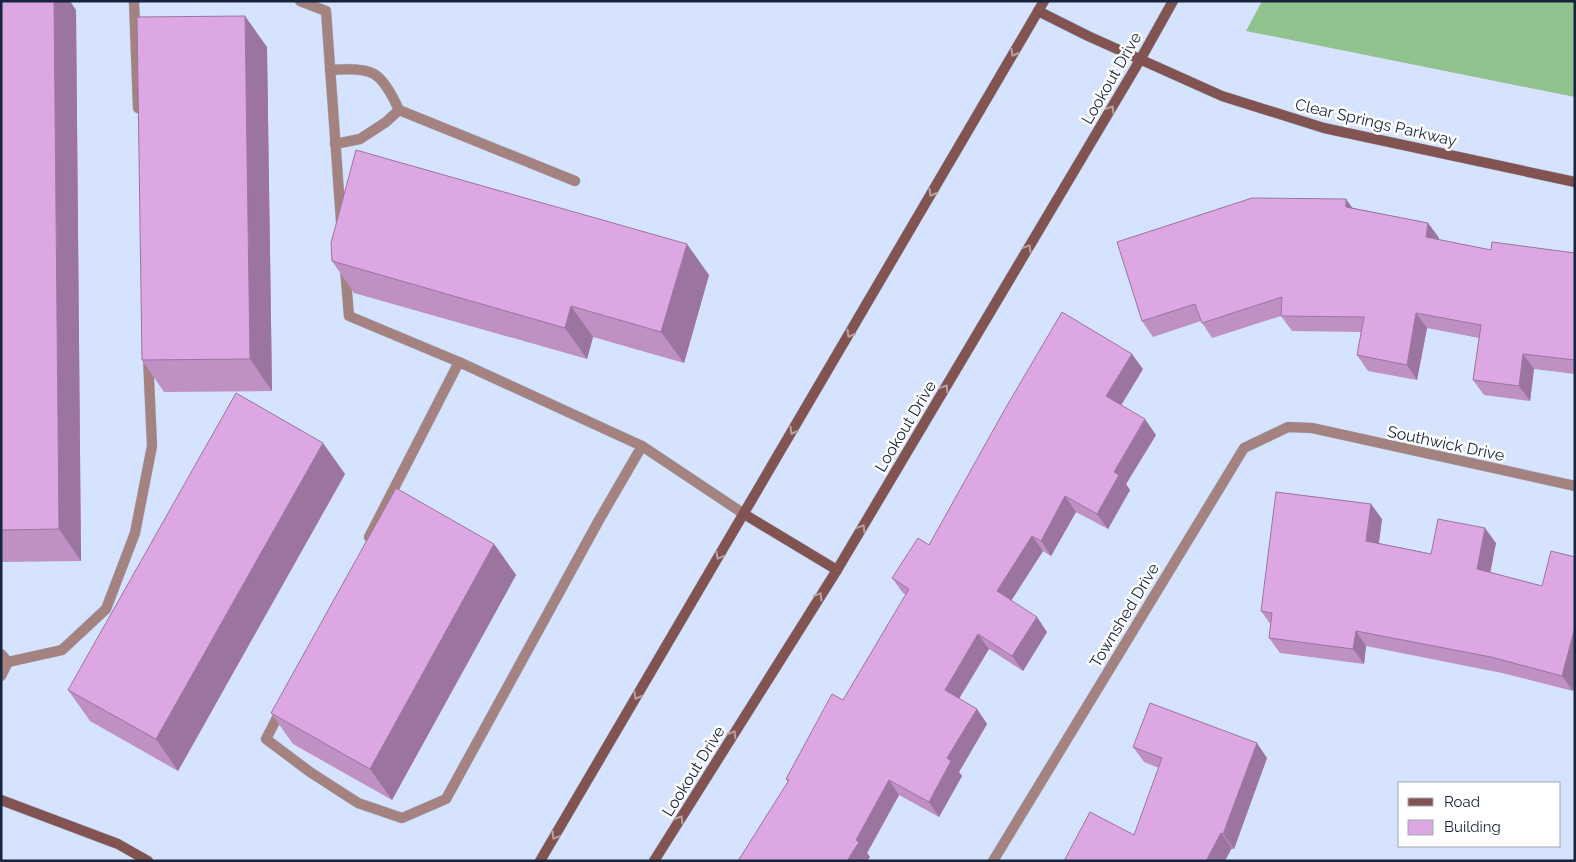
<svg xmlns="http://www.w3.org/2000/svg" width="1576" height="862" font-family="Raleway,sans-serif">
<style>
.forest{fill:#90c38d}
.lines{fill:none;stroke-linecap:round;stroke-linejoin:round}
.lane-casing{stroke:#b3c1dc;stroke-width:11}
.street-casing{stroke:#b3c1dc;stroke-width:11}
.secondary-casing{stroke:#b3c1dc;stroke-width:11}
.lane{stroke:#a3827f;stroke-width:10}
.street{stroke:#a3827f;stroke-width:10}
.secondary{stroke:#825451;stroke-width:10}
.wall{fill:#be90c3}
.shaded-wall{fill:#9b759f}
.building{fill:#dda7e3;stroke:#9b759f}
.oneway{stroke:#baa19f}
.labels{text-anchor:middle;stroke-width:5;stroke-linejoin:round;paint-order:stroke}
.street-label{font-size:16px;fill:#17243d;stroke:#fff}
</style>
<rect width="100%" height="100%" fill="#d5e3ff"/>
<polygon class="forest" points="1262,1 1575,1 1575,97 1246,31"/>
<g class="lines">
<g class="lane-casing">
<g id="lane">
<polyline points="134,1 138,108"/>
<polyline points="300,1 326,11 341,221"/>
<path d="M330,70c12,-1 34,-2 44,4 11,6 20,25 25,36l176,71"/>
<polyline points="335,144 360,139 386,122 399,110"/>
<polyline points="345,268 349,316 459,362 642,446 744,514"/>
<polyline points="369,537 459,362"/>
<polyline points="1,654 8,662 1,676"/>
<polyline points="8,662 62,650 106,609 135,533 152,446 148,357"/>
<polyline points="282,708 266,739 310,772 358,803 402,818 446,799 599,520 642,446"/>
</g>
</g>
<g class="street-casing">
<polyline id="street" points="993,861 1244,448 1288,427 1312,428 1575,486"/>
</g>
<g class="secondary-casing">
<g id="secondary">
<polyline points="1038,11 1088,36 1222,96 1324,128 1575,182"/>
<polyline points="744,514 837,570"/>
<polyline points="1,800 118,844 148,861"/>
<polyline points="540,861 1044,1"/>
<polyline points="654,861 837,570 1140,60 1173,1"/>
</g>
</g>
<use href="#lane" class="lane"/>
<use href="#street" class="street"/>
<use href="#secondary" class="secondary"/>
</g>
<g class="wall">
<polygon points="1,1 76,10 81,561 1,562"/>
<polygon points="267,47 272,391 164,392 142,360"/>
<polygon points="1353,208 1428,223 1439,238 1439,240 1491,250 1575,253 1575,374 1534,369 1530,401 1484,395 1473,380 1479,338 1427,328 1417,380 1368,371 1357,355 1361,332 1292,331 1281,316 1212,338 1201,321 1153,337 1142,321"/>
<polygon points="332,261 709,275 684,363 593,337 587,359 354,293"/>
<polygon points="1143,369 1121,405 1156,435 1126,484 1130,490 1108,529 1076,512 1051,556 1043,551 1011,601 1047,632 1023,671 989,649 959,699 977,709 987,724 959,772 962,776 939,817 899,795 867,853 870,857 867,861 738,861 788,782 786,779 843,700 906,595 903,593 892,578 929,545"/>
<polygon points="345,474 178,771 90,721 68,690"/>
<polygon points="1382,519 1379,543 1431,554 1496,543 1490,572 1542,586 1575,557 1575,684 1573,691 1502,673 1366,646 1364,664 1280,653 1269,638 1271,625 1261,611"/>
<polygon points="494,544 516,575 392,800 293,744 271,713"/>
<polygon points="1133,747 1267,758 1234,849 1134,835 1159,768 1144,762"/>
</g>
<g class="shaded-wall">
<polygon points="54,1 70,1 76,10 81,561 59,529"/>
<polygon points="245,16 267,47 272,391 250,359"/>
<polygon points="1346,199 1357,214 1346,207"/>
<polygon points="1428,223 1439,238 1437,253 1426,237"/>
<polygon points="687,244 709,275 684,363 661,332"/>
<polygon points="571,306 593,337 587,359 565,328"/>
<polygon points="1416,313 1427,328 1417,380 1407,365"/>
<polygon points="1132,354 1143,369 1117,412 1106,396"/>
<polygon points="1523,354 1534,369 1530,401 1519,386"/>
<polygon points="1145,419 1156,435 1126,484 1130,490 1108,529 1097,514 1114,472"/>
<polygon points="323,443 345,474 178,771 156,739"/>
<polygon points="1065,496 1076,512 1051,556 1041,541"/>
<polygon points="1371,504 1382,519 1377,556 1366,541"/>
<polygon points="1485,528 1496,543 1488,584 1477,569"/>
<polygon points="1032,536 1043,551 1007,607 997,591"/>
<polygon points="494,544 516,575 392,800 370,769"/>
<polygon points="1037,617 1047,632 1023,671 1012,656"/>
<polygon points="1575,627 1575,684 1573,691 1562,676"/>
<polygon points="1356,631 1366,646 1364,664 1353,649"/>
<polygon points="978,634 989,649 955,705 945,690"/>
<polygon points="977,709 987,724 959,772 962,776 939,817 929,802 947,758"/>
<polygon points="1257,743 1267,758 1234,849 1223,834"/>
<polygon points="889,780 899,795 867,853 870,857 867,861 847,861 856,840"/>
<polygon points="1221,833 1232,848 1225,861 1206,861"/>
</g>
<g class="building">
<polygon points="1,1 54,1 59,529 1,530"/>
<polygon points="245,16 250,359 142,360 137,17"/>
<polygon points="356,150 687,244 661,332 571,306 565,328 332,261 331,243"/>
<polygon points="1252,198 1346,199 1346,207 1428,223 1426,237 1491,250 1492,242 1575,253 1575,360 1523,354 1519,386 1473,380 1481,325 1416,313 1407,365 1357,355 1364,317 1281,316 1282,297 1202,323 1195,304 1142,321 1117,242"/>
<polygon points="1062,312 1132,354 1106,396 1145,419 1114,472 1119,475 1097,514 1065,496 1041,541 1032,536 997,591 1037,617 1012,656 978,634 945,690 977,709 947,758 951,761 929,802 889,780 856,840 859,842 847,861 738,861 789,780 786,779 832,694 843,700 909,589 892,578 918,538 929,545 1005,409"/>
<polygon points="236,393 323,443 156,739 68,690"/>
<polygon points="396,488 494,544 370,769 271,713"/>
<polygon points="1276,492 1371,504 1366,541 1431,554 1438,519 1485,528 1477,569 1542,586 1551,551 1575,557 1575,627 1562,676 1491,657 1356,631 1353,649 1269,638 1272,613 1261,611"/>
<polygon points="1150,703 1257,743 1223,834 1221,833 1206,861 1064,861 1090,812 1134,835 1162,758 1133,747"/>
</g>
<defs><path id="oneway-chevron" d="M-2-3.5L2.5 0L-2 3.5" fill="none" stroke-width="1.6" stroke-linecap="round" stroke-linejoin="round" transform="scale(1.25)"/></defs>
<g class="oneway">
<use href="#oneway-chevron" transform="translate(1014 53) rotate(120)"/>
<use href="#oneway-chevron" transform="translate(1111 109) rotate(-59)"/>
<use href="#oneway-chevron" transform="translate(932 193) rotate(120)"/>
<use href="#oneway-chevron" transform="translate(1028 248) rotate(-59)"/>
<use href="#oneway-chevron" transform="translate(850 334) rotate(120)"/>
<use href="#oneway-chevron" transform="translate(945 388) rotate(-59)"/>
<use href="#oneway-chevron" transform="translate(793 431) rotate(120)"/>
<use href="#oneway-chevron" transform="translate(862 528) rotate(-59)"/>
<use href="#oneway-chevron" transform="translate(719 556) rotate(120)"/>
<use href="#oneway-chevron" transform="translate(819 596) rotate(-58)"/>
<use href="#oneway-chevron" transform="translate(637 696) rotate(120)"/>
<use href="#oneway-chevron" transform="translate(733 734) rotate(-58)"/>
<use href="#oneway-chevron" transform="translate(680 819) rotate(-58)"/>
<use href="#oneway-chevron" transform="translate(555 836) rotate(121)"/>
</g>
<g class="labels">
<g class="street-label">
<text transform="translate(1111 78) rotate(-60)" y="6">Lookout Drive</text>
<text transform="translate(1376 122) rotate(13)" y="6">Clear Springs Parkway</text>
<text transform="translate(905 426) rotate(-59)" y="6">Lookout Drive</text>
<text transform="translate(1446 443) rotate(12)" y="6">Southwick Drive</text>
<text transform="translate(1124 615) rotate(-59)" y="6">Townshed Drive</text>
<text transform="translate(693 771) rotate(-58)" y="6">Lookout Drive</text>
</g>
</g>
<rect width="1576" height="862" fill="none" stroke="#17243d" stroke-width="5"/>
<rect x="1398" y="782" width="162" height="65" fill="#ffffff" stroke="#a2a7b1"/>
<rect x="1408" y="798" width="25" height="8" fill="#825451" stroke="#a2a7b1"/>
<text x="1444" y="807" font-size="15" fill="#17243d">Road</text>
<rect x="1408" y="820" width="25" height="15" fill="#dda7e3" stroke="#a2a7b1"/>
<text x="1444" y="832" font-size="15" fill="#17243d">Building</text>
</svg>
